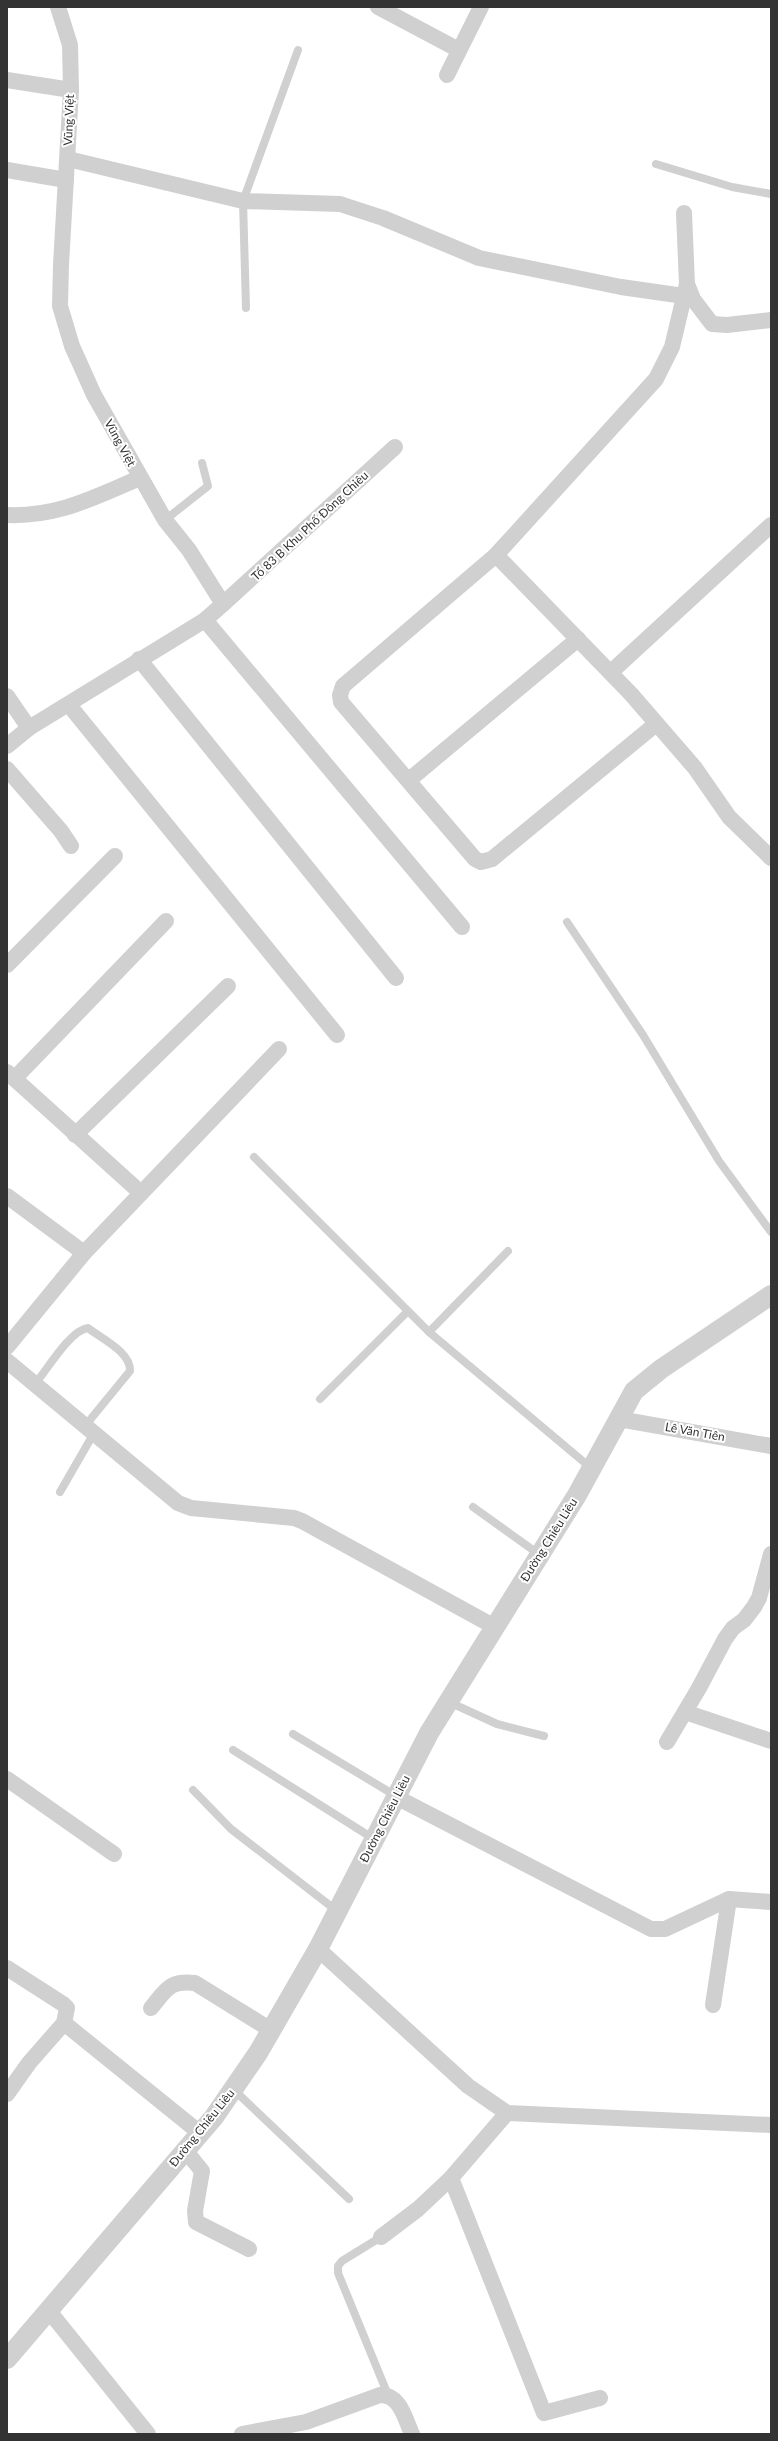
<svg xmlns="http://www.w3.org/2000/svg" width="778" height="2441" font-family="Lato,sans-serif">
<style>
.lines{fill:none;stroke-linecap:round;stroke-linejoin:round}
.service{stroke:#d0d0d0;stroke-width:8}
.minor{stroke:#d0d0d0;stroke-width:16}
.tertiary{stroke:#d0d0d0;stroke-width:20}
.labels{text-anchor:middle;stroke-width:4;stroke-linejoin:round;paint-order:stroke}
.street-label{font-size:12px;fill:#333;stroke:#fff}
</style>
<rect width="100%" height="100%" fill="#fff"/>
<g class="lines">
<g class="service">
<polyline points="656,164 732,187 771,194"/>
<polyline points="246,308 243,201 298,50"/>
<polyline points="165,520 208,486 202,463"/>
<polyline points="567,922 643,1035 719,1161 771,1232"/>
<polyline points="254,1157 429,1332 591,1468"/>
<polyline points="429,1332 508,1251"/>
<path d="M35,1384c12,-14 35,-54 53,-56 14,11 43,24 42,43l-45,55"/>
<polyline points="320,1399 408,1311"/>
<polyline points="60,1492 94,1433"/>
<polyline points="473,1507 540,1555"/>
<polyline points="449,1702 497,1724 544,1736"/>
<polyline points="293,1734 396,1796"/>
<polyline points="233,1750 374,1839"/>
<polyline points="193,1790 231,1829 337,1911"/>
<polyline points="234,2090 349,2199"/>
<polyline points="381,2237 342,2261 338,2266 338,2273 388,2395"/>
</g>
<g class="minor">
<polyline points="378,7 459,50"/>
<polyline points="447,75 481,7"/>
<polyline points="7,80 71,90"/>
<polyline points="68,159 243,201 340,204 383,218 479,258 621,287 684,296"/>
<polyline points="7,170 66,180"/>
<polyline points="687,284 693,299 712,324 727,325 771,320"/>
<path d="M7,515c52,2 87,-18 133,-37"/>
<polyline points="496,555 631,694 695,768 729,817 771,858"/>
<polyline points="223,604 395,447"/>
<polyline points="205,620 462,927"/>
<polyline points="139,659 396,978"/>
<polyline points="611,672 771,525"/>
<polyline points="7,696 29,728"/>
<polyline points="69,705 337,1035"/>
<polyline points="656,724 492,859 481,862 475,859 341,702 340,695 343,686 496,555 656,379 672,347 687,284 684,213"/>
<polyline points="7,746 29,728 205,620 223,604 189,550 165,520 94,395 72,346 60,306 61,265 71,90 70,45 58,7"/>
<polyline points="7,769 61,831 71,846"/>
<polyline points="409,780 578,639"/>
<polyline points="7,965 115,856"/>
<polyline points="7,1072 141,1193"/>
<polyline points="15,1078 166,921"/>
<polyline points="75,1135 228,986"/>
<polyline points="7,1196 84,1253"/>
<polyline points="7,1347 84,1253 279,1049"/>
<polyline points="7,1361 178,1503 191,1508 294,1518 302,1521 495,1627"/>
<polyline points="619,1419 771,1446"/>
<polyline points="685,1712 771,1741"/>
<polyline points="667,1742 699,1688 725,1639 733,1628 744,1620 754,1607 759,1598 771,1554"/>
<polyline points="7,1779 114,1854"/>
<polyline points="396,1797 651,1929 665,1929 729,1899 771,1902"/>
<polyline points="318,1949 468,2086 507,2113 771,2125"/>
<polyline points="7,1968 63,2004 67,2008 64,2023 29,2063 7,2094"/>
<polyline points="713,2005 729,1899"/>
<path d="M151,2008c15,-18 18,-28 44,-25l76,47"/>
<polyline points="64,2023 200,2133"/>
<polyline points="185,2150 202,2171 195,2211 196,2222 249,2249"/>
<polyline points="451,2178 544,2413 600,2398"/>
<polyline points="381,2237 418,2209 451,2178 507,2113"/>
<polyline points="49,2311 148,2434"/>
<path d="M242,2434l64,-12 74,-27c20,-1 25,24 32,39"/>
</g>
<polyline class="tertiary" points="7,2359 214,2117 258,2053 318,1949 429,1733 577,1495 634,1391 661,1369 771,1295"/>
</g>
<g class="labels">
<g class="street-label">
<text transform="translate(69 120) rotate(-88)" y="4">Vũng Việt</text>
<text transform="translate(120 443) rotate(61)" y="4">Vũng Việt</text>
<text transform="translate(310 526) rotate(-43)" y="4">Tổ 83 B Khu Phố Đông Chiêu</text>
<text transform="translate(695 1432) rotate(10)" y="4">Lê Văn Tiên</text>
<text transform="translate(549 1540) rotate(-58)" y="4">Đường Chiêu Liêu</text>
<text transform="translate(385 1819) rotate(-63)" y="4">Đường Chiêu Liêu</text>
<text transform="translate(202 2128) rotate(-51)" y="4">Đường Chiêu Liêu</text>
</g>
</g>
<rect width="778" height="2441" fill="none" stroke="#333333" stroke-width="16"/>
</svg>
